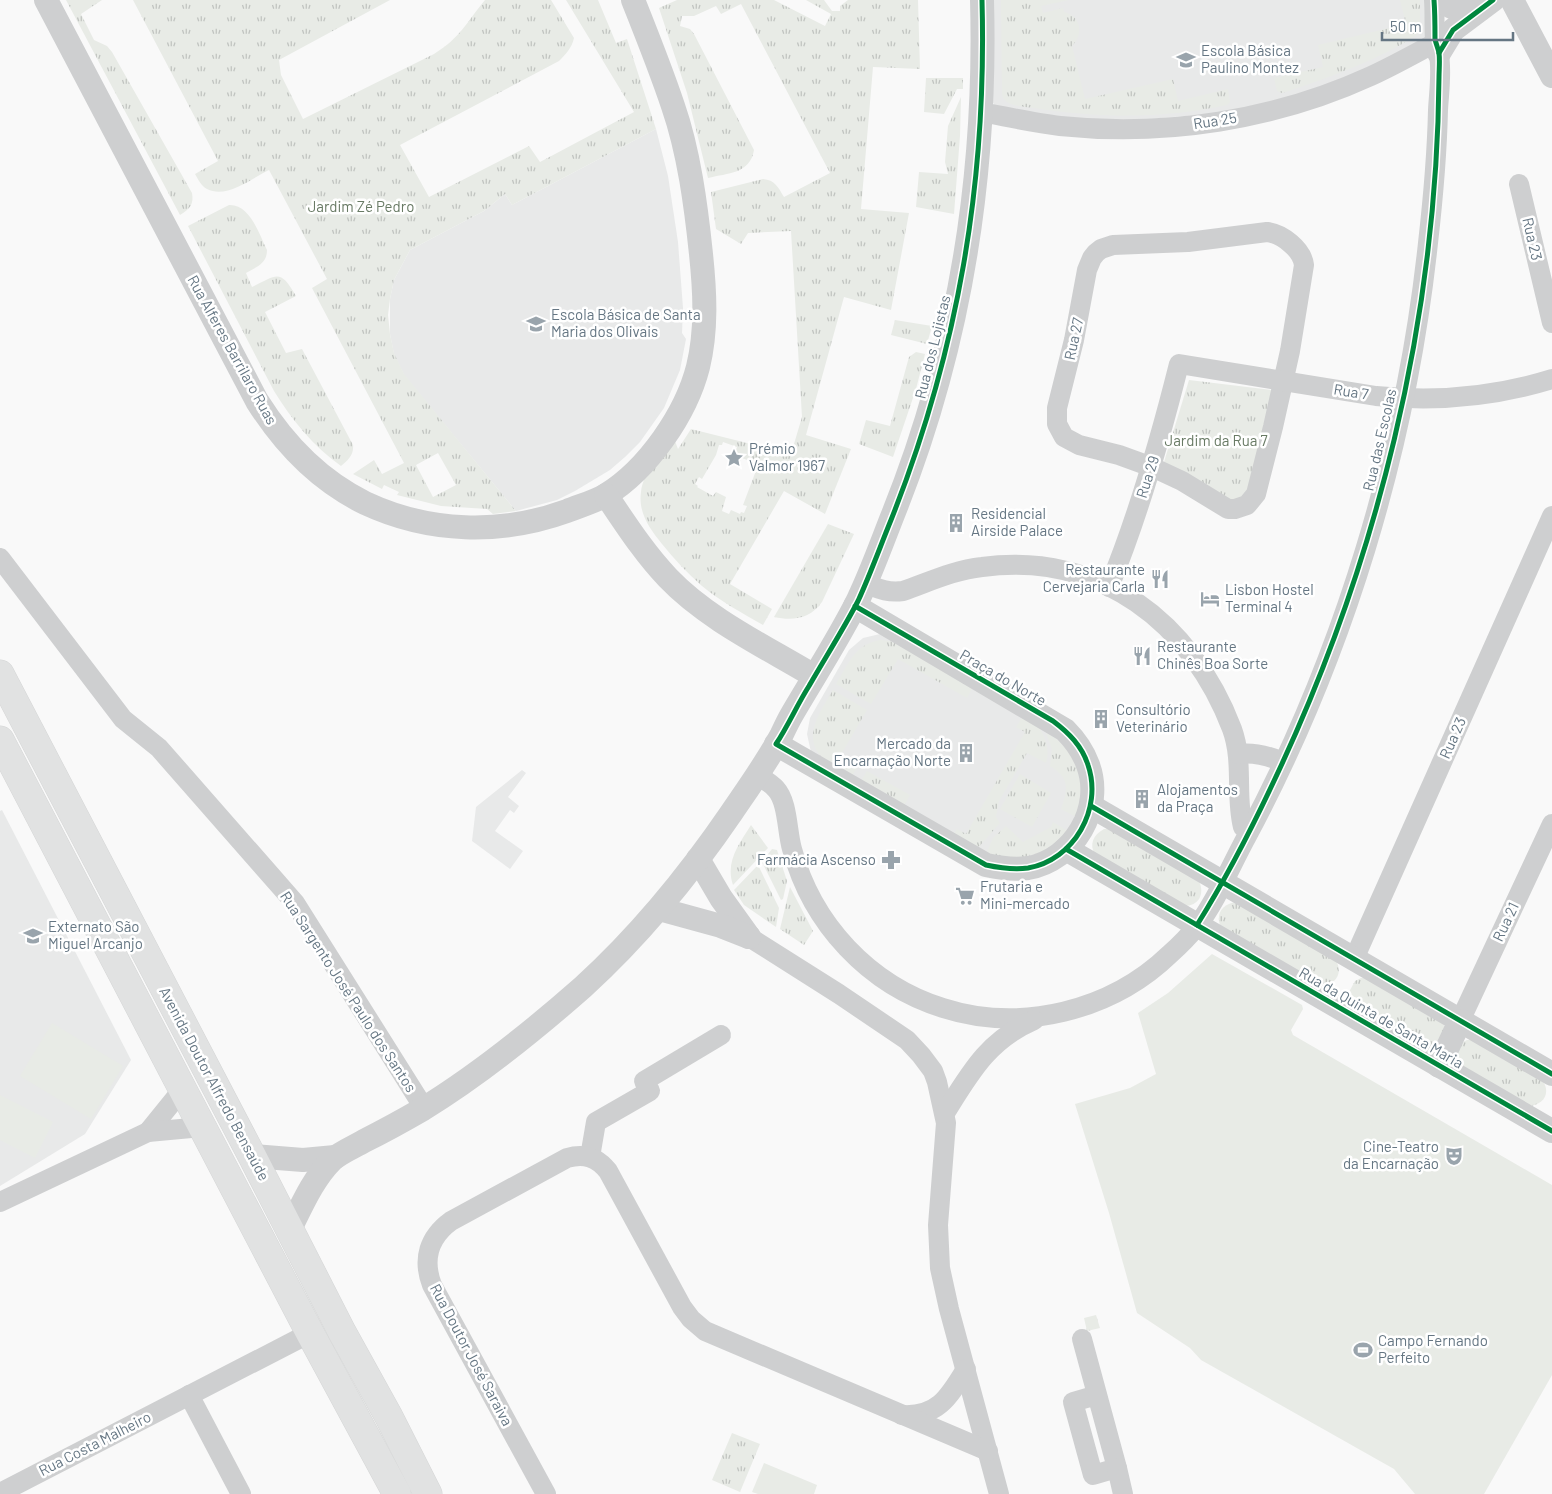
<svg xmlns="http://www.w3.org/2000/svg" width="1552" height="1494" font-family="Barlow,sans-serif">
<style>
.built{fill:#e8e9e9}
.grass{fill:url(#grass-tufts);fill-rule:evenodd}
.garden{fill:#e8ebe6}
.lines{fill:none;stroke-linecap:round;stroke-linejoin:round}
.trunk-casing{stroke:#d5d6d6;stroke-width:29}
.minor{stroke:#cecfd0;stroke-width:20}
.tertiary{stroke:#cecfd0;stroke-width:24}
.trunk{stroke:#e1e2e2;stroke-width:28}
.cycleway-casing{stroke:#fff;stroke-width:8}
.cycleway{stroke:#00873e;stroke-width:5}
.labels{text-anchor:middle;stroke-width:5;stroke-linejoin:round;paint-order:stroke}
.poi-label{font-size:15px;fill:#657683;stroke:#fff;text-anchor:start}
.street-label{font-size:15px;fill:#657683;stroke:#fff}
.park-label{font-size:15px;fill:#687a64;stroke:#fff}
</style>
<defs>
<pattern id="grass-tufts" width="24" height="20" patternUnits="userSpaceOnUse" patternTransform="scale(1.25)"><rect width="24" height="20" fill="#e8ebe6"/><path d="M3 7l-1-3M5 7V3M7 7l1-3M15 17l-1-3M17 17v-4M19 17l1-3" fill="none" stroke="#c0c3c0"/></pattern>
</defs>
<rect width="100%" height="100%" fill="#f9f9f9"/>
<g class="built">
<polygon points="991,0 1431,0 1430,35 1401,57 1256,110 1089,124 995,106 992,101"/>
<polygon points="656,129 668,176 678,242 683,308 682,333 686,339 680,370 664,408 640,442 625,457 610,470 575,491 557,500 516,511 404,375 394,354 390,334 390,299 394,280 410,250 484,211 505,194 512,205"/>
<polygon points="880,634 1028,712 1079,755 1073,833 1001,863 811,752 807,734 810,718 849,650 863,638"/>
<polygon points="522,770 526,773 508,797 519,806 514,813 510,810 495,831 523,851 510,869 472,841 476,807"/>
<polygon points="2,810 131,1060 85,1134 0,1186 0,811"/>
</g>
<g class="grass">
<path d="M66,0h36l-21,14 13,26 13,6 5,6 80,141c2,11 -2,16 -12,22z"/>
<path d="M133,0h257l-111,60 2,15 22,44 131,-65c27,-17 32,-31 51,-54h66l23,38c-2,10 -9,17 -15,23l-159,84 29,52 100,-51 11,16 94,-50 -68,-112h32l18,43 11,-4 29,90 -144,76 -7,-11 -21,17 -74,39 -16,30 -4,19 -2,16 2,19 4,19 10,21 112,137 -23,3 -6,-5 -46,-3 -44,-11 2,-3 -15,-7 -2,4 -29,-15 21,-14 8,14 22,-11 -92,-175 15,-9 -58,-109c-17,8 -42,29 -62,19 -6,-3 -9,-10 -12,-15l23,-13zM438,453l18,32 -23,12 -17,-32z"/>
<path d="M677,0h97l51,26 6,-12 -25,-14h18l8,11h8v-5l8,-6h70l2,69 -47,-2 -12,142 48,4 -18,97 -47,-13 -38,138 45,14 -26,65 -41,-23 -54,93 42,25 -9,16c-21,-12 -43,-24 -61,-39 -15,-13 -28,-27 -40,-42 -12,-15 -24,-31 -21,-52 2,-20 21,-39 32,-56l5,13 13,-20 100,25 11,-37 -11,-186 -43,2 -7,11 -25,-15 -5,-37 52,-13c12,1 15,8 21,18l46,-24 -89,-169 -20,10 -5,-8 -22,10h-12l-2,10 10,3 4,5 60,116c-4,24 -26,23 -46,28l-21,-85 -28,-85zM723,442l14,5 -5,17 6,1 4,-7 13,5 -1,4 3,1 -14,37 4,1 -3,7 -3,-1 -1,2 -9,-4 -2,4 -7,-3 4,-14 -10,-5 -3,4 -16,-9 1,-1 -3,-2 4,-7 3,2 14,-24 3,-10h3z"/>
<path d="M1001,0h39l3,13 20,-5 1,4c17,4 20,22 8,34l13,53 88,-20 5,22 50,-12 2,13 -3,3c-62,14 -130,13 -193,3 -11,-2 -30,-1 -32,-14z"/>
<path d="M1400,0h20v30l-3,5c-39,25 -84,41 -128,56l-7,2 -5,-2 -3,-13 49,-11 -5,-22 88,-21z"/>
<polygon points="926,78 963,78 963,89 957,89 944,114 924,112"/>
<polygon points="961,97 960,136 954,214 916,207 919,172 948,174 945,162 948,126"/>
<path d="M229,205c21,-1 30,29 38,45 0,14 -11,17 -21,23l6,14c25,-12 28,-19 44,9l-31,16 21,41 16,-4 51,96c1,10 -5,15 -12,21 -28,-20 -49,-46 -67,-75l-86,-165z"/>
<polygon points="895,320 932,326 927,344 891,335"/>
<polygon points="916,352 925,354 916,389 893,457 859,444 866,420 890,426 909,357"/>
<polygon points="1189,380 1273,390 1249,486 1245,494 1239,500 1227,500 1164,462"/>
<path d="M828,524l26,10 -32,68c-12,17 -29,19 -48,15z"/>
<path d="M880,640l10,1 9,4 74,42 -6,11 -69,-39 -27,45 -35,-20c13,-21 18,-39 44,-44z"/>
<path d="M833,690l34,20 -25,43 1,4 15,9 -6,10c-9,-6 -22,-11 -30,-19 -21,-20 0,-48 11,-67z"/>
<path d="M1023,716c5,4 12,8 16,12 7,9 11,24 7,35l-19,-10 -28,48 -3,16 4,6 -23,26 -24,-14 4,-6 9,5 59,-102 -9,-5z"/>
<path d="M1046,733c24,11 38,39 35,65 -1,6 -4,13 -5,19l-15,-8c7,-20 9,-31 -11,-43l2,-17z"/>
<polygon points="867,771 910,795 904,806 861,781"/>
<polygon points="1020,774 1051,793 1032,827 1000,809"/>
<polygon points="1053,822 1068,831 1054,845 1043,852 1017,859 989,855 987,852 993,838 1006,826 1023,842 1051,827"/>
<path d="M751,825l17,23 -35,37c-8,-23 6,-41 18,-60z"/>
<path d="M1104,829h6l89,52c6,13 0,25 -15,25l-89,-51c-6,-11 -2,-20 9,-26z"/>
<polygon points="772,849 777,850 787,881 783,899 781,900 762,862"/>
<polygon points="758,865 779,908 776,927 744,905 734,890"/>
<polygon points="790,887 813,931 804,945 780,929"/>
<path d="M1236,902l100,58c7,14 0,25 -15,26l-100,-58c-6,-14 1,-24 15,-26z"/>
<polygon points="1361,978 1367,978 1442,1022 1445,1027 1439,1044 1427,1048 1352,1004 1349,992 1355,981"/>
<path d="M1467,1040h6l70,41c8,13 0,24 -14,25l-71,-41 -3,-12 6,-10z"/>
<polygon points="1096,1315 1100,1328 1087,1331 1084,1318"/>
<polygon points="732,1433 760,1444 740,1492 712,1480"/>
</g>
<g class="garden">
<polygon points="1040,0 1069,0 1041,6"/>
<polygon points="1212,954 1302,1005 1303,1009 1291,1030 1293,1035 1552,1185 1552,1375 1484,1494 1415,1494 1394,1469 1201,1360 1190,1348 1137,1313 1109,1213 1075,1104 1130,1088 1156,1074 1138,1013 1168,993"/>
<polygon points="52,1023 123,1066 91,1119 20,1076"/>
<polygon points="0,1095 53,1122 35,1158 0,1140"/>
<polygon points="764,1463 817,1485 814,1494 758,1494 752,1492"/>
</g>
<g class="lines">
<g class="trunk-casing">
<g id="trunk">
<polyline points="0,674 252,1156 342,1332 389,1417 428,1494"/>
<polyline points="0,740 310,1333 397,1494"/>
</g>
</g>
<g class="minor">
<path d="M981,112c27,5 53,11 79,14 106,11 215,-6 311,-50 22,-10 43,-22 64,-33"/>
<polyline points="1519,184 1552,323"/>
<path d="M1267,232c15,2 35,17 37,33l-14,86 -17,76 -17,67 -9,11 -12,4h-7l-46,-28 -30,-14 -33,-12 -40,-10 -15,-8 -7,-13v-16l17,-68 13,-70 5,-12 4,-5 5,-4 12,-4 75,-3z"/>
<polyline points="0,558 123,719 159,748 295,903 424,1108"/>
<path d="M866,584c13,5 22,9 37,7 26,-9 51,-21 79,-24 118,-16 210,56 250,162 12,33 3,67 11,98l6,4"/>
<path d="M1109,587c30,-73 51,-147 70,-223l197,32c60,6 118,1 176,-17"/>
<path d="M1238,754c15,-2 31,2 45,8"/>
<path d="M757,775c6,4 14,8 19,14 12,13 11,43 16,60 20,75 77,136 151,159 78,25 168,3 227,-54 9,-8 19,-18 27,-28 20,-26 34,-61 50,-90 97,-182 159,-387 181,-593 5,-44 9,-89 10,-133 1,-18 4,-38 1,-55 -1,-6 -3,-10 -4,-16 -1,-12 0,-26 -1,-39"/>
<polyline points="749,937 839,994 907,1040 921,1055 933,1071 937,1082 946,1123 938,1225 940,1268 949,1309 999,1494"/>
<polyline points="1354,959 1552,516"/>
<polyline points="1460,1021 1552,824"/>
<path d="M945,1113c25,-40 43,-73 89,-93"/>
<polyline points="148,1132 182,1090"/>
<polyline points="590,1157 596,1122 650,1091 644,1081 721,1035"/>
<polyline points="0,1202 148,1132 202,1127"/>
<polyline points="1082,1339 1117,1468 1093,1475 1073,1402 1097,1395"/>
<polyline points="189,1395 241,1494"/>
<path d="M902,1415c36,2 47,-18 64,-46"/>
<polyline points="1117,1468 1123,1494"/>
<polyline points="0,1493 310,1333"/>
<path d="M546,1494l-114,-209c-10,-26 -3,-48 19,-64l116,-63c17,-5 30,-1 41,13l74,136 9,12 14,12 283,120"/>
</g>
<g class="tertiary">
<path d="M46,0l211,401c27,43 61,79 108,102 64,30 136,32 202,8 12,-5 27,-9 39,-16 42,-26 80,-81 92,-128 9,-37 7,-75 3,-113 -5,-48 -12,-102 -28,-148 -12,-36 -26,-71 -40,-106"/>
<path d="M1443,0c10,11 21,12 36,10"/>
<polyline points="1512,0 1552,76"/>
<polyline points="1439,53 1453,30 1493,0"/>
<path d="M606,495c19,28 38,58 62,83 39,41 98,69 146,98"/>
<path d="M776,744l210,121c14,3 27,5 42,3 46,-8 76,-60 60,-103 -5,-14 -13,-25 -23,-35l-210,-124"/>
<polyline points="1091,806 1552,1074"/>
<polyline points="1066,849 1552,1131"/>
<polyline points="698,859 721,898 749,937"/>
<polyline points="659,909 721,926 749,937"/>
<polyline points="1439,1066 1460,1021"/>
<polyline points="252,1156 303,1160 335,1157"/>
<path d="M290,1229c12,-24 23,-50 42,-69 9,-8 22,-13 32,-19 20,-10 40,-21 59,-32 57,-35 110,-78 160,-122 57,-52 106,-112 149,-175 17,-25 35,-50 49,-76 3,-6 6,-13 10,-20 22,-38 47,-76 67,-116 13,-27 23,-55 34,-83 67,-166 95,-338 90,-517"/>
</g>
<use href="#trunk" class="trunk"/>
<g class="cycleway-casing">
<g id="cycleway">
<polyline points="1439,53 1453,30 1493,0"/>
<path d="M855,606l198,115c16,12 29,25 35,44 15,44 -14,95 -60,103 -15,2 -28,0 -42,-3l-210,-121c12,-18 21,-39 33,-58 16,-28 34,-56 49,-85 12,-26 22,-54 33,-81 67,-169 96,-338 91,-520"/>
<polyline points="1091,806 1552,1074"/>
<polyline points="1066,849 1552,1131"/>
<path d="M1197,925c28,-45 53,-93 76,-142 104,-219 164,-462 166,-706 0,-7 1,-16 0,-24 -1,-5 -3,-9 -4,-14 0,-13 0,-26 -1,-39"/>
</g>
</g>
<use href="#cycleway" class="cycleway"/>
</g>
<defs>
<g id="school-bare" transform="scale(1.5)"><path d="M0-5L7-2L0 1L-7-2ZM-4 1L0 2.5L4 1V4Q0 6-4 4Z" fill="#99a4ac" stroke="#fff" stroke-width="2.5" paint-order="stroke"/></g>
<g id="sight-bare" transform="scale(1.5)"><path d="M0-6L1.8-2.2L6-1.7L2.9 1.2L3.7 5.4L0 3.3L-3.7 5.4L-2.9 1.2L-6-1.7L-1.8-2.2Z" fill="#99a4ac" stroke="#fff" stroke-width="2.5" paint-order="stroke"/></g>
<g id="building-bare" transform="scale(1.5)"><path d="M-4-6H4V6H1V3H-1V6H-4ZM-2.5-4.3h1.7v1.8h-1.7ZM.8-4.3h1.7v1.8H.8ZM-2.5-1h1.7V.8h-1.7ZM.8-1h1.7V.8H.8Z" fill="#99a4ac" stroke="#fff" stroke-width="2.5" paint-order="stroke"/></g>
<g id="restaurant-bare" transform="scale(1.5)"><path d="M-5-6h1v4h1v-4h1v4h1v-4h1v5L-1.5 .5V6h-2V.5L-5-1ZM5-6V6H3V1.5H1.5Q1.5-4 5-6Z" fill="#99a4ac" stroke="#fff" stroke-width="2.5" paint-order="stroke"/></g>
<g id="hotel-bare" transform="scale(1.5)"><path d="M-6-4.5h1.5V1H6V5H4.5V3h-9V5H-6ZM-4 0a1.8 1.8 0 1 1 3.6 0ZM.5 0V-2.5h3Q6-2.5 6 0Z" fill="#99a4ac" stroke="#fff" stroke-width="2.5" paint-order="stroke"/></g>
<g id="pharmacy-bare" transform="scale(1.5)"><path d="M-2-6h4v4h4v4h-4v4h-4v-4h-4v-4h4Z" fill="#99a4ac" stroke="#fff" stroke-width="2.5" paint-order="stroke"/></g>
<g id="supermarket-bare" transform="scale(1.5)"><path d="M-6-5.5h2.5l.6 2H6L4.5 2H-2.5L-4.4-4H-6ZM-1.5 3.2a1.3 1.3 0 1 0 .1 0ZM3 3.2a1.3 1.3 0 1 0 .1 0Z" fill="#99a4ac" stroke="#fff" stroke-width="2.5" paint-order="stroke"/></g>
<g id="theatre-bare" transform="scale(1.5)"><path d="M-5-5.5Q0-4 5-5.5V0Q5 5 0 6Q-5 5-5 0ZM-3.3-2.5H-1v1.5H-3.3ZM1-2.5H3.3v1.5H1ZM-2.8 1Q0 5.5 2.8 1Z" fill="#99a4ac" stroke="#fff" stroke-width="2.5" paint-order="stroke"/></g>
<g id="stadium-bare" transform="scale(1.5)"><path d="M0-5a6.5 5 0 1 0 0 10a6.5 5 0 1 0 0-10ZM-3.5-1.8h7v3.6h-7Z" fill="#99a4ac" stroke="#fff" stroke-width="2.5" paint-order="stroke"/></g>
</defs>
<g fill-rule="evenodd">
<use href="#school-bare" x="1186" y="60"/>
<use href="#school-bare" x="536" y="324"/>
<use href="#sight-bare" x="734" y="458"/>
<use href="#building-bare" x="956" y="523"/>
<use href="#restaurant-bare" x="1160" y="579"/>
<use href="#hotel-bare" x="1210" y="599"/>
<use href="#restaurant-bare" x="1142" y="656"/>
<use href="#building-bare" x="1101" y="719"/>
<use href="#building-bare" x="966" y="753"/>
<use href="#building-bare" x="1142" y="799"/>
<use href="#pharmacy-bare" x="891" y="860"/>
<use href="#supermarket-bare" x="965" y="896"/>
<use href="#school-bare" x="33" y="936"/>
<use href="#theatre-bare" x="1454" y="1156"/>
<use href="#stadium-bare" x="1363" y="1350"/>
</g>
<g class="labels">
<g class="poi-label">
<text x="1201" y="56">Escola Básica<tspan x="1201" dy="17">Paulino Montez</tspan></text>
<text x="551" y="320">Escola Básica de Santa<tspan x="551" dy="17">Maria dos Olivais</tspan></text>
<text x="749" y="454">Prémio<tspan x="749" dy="17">Valmor 1967</tspan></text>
<text x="971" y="519">Residencial<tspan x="971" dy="17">Airside Palace</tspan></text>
<text x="1145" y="575" text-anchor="end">Restaurante<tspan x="1145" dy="17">Cervejaria Carla</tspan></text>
<text x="1225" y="595">Lisbon Hostel<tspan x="1225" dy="17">Terminal 4</tspan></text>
<text x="1157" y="652">Restaurante<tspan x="1157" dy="17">Chinês Boa Sorte</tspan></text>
<text x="1116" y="715">Consultório<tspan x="1116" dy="17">Veterinário</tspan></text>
<text x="951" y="749" text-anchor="end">Mercado da<tspan x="951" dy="17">Encarnação Norte</tspan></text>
<text x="1157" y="795">Alojamentos<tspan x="1157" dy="17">da Praça</tspan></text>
<text x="876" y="865" text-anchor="end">Farmácia Ascenso</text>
<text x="980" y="892">Frutaria e<tspan x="980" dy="17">Mini-mercado</tspan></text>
<text x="48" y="932">Externato São<tspan x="48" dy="17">Miguel Arcanjo</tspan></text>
<text x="1439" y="1152" text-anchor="end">Cine-Teatro<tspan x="1439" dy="17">da Encarnação</tspan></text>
<text x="1378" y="1346">Campo Fernando<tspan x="1378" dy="17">Perfeito</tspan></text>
</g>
<g class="street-label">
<text transform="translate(1215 121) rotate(-9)" y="5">Rua 25</text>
<text transform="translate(1532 239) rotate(77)" y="5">Rua 23</text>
<text transform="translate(1074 339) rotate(-78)" y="5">Rua 27</text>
<text transform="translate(933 347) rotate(-76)" y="5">Rua dos Lojistas</text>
<text transform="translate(232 350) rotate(61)" y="5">Rua Alferes Barrilaro Ruas</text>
<text transform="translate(1351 392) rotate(9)" y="5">Rua 7</text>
<text transform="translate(1380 440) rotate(-77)" y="5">Rua das Escolas</text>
<text transform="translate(1148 477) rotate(-72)" y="5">Rua 29</text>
<text transform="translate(1003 678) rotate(30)" y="5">Praça do Norte</text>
<text transform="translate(1453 738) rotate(-66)" y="5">Rua 23</text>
<text transform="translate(1506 922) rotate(-65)" y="5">Rua 21</text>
<text transform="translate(348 992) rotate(57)" y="5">Rua Sargento José Paulo dos Santos</text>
<text transform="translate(1381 1018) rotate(30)" y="5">Rua da Quinta de Santa Maria</text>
<text transform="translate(214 1084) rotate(62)" y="5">Avenida Doutor Alfredo Bensaúde</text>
<text transform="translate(471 1355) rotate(62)" y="5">Rua Doutor José Saraiva</text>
<text transform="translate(95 1444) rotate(-27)" y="5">Rua Costa Malheiro</text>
</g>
<g class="park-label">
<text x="361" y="212">Jardim Zé Pedro</text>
<text x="1216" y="446">Jardim da Rua 7</text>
</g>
</g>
<path d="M1382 32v8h131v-8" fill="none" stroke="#657683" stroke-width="2.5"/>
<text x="1390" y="32" font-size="15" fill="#657683" stroke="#ffffff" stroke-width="4" paint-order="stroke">50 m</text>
</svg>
